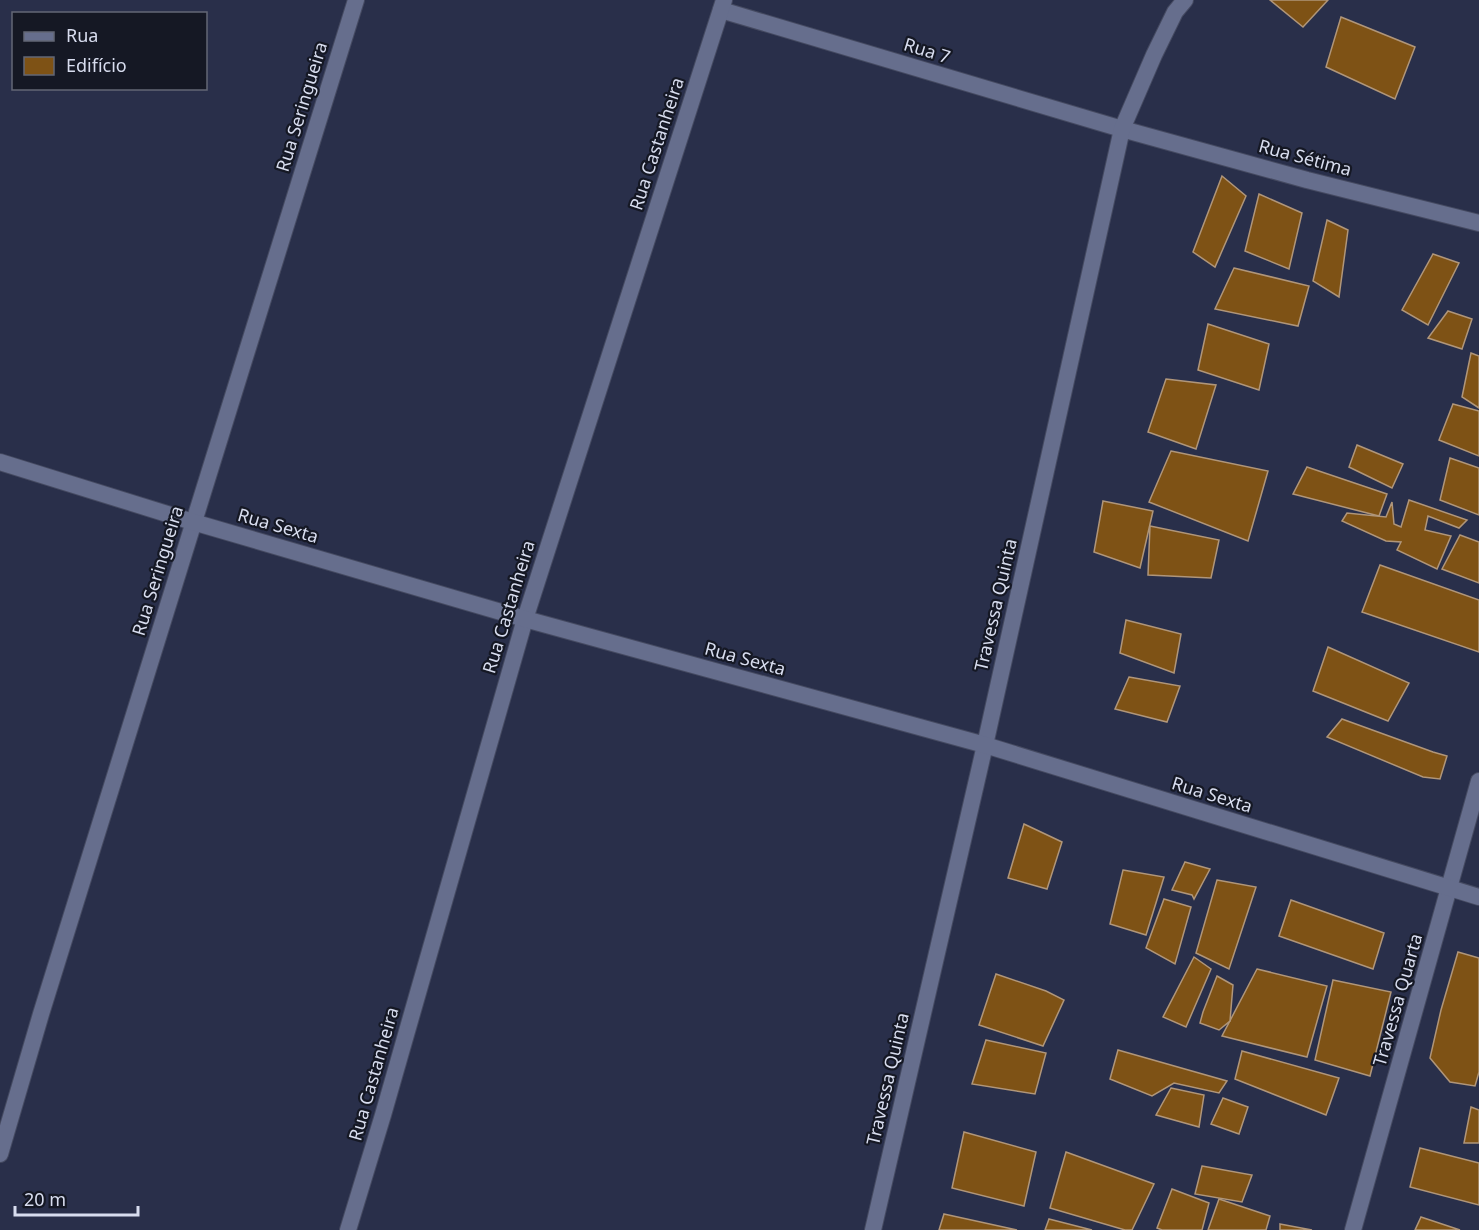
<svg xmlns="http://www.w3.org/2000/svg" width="1479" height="1230" font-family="'Noto Sans',sans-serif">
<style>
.building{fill:#7e5215;stroke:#b0967a;stroke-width:1.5}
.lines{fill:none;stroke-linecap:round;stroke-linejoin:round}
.minor-casing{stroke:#454a61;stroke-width:18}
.tertiary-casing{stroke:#454a61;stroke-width:18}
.minor{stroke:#666e8d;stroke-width:16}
.tertiary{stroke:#666e8d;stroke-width:16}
.labels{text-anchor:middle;stroke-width:4.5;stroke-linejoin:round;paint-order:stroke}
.street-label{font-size:18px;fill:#d8ddef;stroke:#151824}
</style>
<rect width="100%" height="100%" fill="#292f4a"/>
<g class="building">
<polygon points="1270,0 1328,0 1303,27"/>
<polygon points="1341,17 1415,47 1395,99 1326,67"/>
<polygon points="1222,176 1246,196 1215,267 1193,252"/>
<polygon points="1259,194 1302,213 1289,269 1245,251"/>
<polygon points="1327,220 1348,230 1339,297 1313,281"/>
<polygon points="1433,254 1459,263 1428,325 1402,310"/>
<polygon points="1234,268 1309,286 1298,326 1215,309"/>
<polygon points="1448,311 1472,319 1462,349 1428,338"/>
<polygon points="1208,324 1269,344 1259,390 1198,370"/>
<polygon points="1471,353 1479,356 1479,408 1462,397"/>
<polygon points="1166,379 1216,385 1196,449 1148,432"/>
<polygon points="1453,404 1479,411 1479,456 1439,440"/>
<polygon points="1357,445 1403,464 1392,488 1349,467"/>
<polygon points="1171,451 1268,471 1248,541 1149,502"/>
<polygon points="1450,458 1479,468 1479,515 1440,500"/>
<polygon points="1307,467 1387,494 1379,516 1293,494"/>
<polygon points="1409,500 1467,520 1459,528 1428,516 1425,530 1451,536 1437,569 1397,550 1401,542 1386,541 1342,521 1347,513 1386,517 1392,502 1394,524 1401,527"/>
<polygon points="1103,501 1153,511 1140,568 1094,552"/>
<polygon points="1150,526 1219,540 1211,578 1148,575"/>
<polygon points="1460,535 1479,542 1479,583 1442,569"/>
<polygon points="1380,565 1479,600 1479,652 1362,612"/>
<polygon points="1126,620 1181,634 1174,673 1120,653"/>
<polygon points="1328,647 1409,683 1388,721 1313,691"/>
<polygon points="1129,677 1180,686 1167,722 1115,709"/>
<polygon points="1342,719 1433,752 1447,756 1440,779 1423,777 1327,737"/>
<polygon points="1024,824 1062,842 1047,889 1008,878"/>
<polygon points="1185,862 1210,869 1194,899 1192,895 1172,890"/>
<polygon points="1123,870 1164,877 1146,935 1110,924"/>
<polygon points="1217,880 1256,887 1229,969 1196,953"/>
<polygon points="1164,899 1191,907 1175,964 1146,948"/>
<polygon points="1291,900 1384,933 1373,969 1279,936"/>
<polygon points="1458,952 1479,958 1479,1072 1475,1086 1450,1082 1430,1058 1441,1010"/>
<polygon points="1194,957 1211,969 1186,1027 1163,1017"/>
<polygon points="1257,969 1327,986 1307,1057 1222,1036"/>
<polygon points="996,974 1046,991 1064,1000 1043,1046 979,1025"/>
<polygon points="1217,976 1233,985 1230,1021 1219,1030 1200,1023 1203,1012"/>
<polygon points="1333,980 1391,992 1370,1076 1315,1060"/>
<polygon points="986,1040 1046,1053 1035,1094 972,1084"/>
<polygon points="1118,1050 1227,1081 1219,1093 1174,1083 1152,1096 1110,1079"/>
<polygon points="1242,1051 1339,1078 1326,1115 1235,1079"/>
<polygon points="1171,1088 1204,1095 1199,1127 1156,1115"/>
<polygon points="1223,1098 1248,1107 1239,1134 1211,1124"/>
<polygon points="1471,1107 1479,1110 1479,1143 1464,1143"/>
<polygon points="964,1132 1036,1152 1024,1206 952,1188"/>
<polygon points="1420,1148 1479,1163 1479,1205 1410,1187"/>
<polygon points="1066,1152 1154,1184 1132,1230 1125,1230 1050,1208"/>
<polygon points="1202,1166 1252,1175 1242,1202 1195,1194"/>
<polygon points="1172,1189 1209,1203 1202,1230 1162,1230 1157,1228"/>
<polygon points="1219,1199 1270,1216 1266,1230 1208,1230"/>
<polygon points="944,1214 1017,1230 939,1230"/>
<polygon points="1421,1217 1460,1230 1415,1230"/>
<polygon points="1049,1219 1092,1230 1045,1230"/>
<polygon points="1280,1224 1312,1230 1280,1230"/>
</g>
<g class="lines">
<g class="minor-casing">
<g id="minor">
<polyline points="721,10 1122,129 1307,180 1479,223"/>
<polyline points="0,1154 41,1014 356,0"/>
<polyline points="348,1230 383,1115 525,619 724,0"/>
<polyline points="873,1230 985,745 1122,129 1154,55 1175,12 1185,0"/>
<polyline points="1353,1230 1479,781"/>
</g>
</g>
<g class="tertiary-casing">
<polyline id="tertiary" points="0,462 193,522 525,619 985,745 1479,897"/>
</g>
<use href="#minor" class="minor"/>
<use href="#tertiary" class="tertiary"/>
</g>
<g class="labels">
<g class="street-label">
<text transform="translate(927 51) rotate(17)" y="6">Rua 7</text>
<text transform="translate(302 107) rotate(-73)" y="6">Rua Seringueira</text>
<text transform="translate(657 144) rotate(-72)" y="6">Rua Castanheira</text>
<text transform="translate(1305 158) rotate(15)" y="6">Rua Sétima</text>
<text transform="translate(278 526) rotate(16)" y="6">Rua Sexta</text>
<text transform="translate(158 571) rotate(-73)" y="6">Rua Seringueira</text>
<text transform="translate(996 605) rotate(-77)" y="6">Travessa Quinta</text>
<text transform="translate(509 607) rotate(-73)" y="6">Rua Castanheira</text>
<text transform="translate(745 659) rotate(15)" y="6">Rua Sexta</text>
<text transform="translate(1212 795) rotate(17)" y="6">Rua Sexta</text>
<text transform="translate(1398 1000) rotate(-74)" y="6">Travessa Quarta</text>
<text transform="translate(374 1074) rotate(-74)" y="6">Rua Castanheira</text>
<text transform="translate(888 1079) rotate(-77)" y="6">Travessa Quinta</text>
</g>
</g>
<rect x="12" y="12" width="195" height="78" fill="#151824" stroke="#636775" stroke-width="1.5"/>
<rect x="24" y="32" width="30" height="9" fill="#666e8d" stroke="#636775" stroke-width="1.5"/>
<text x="66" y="42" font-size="18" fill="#d8ddef">Rua</text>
<rect x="24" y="57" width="30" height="18" fill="#7e5215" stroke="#636775" stroke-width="1.5"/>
<text x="66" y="72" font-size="18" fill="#d8ddef">Edifício</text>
<path d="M15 1206v9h123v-9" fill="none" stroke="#d8ddef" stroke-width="3"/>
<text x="24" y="1206" font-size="18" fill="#d8ddef" stroke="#151824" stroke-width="4.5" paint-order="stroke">20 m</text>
</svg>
